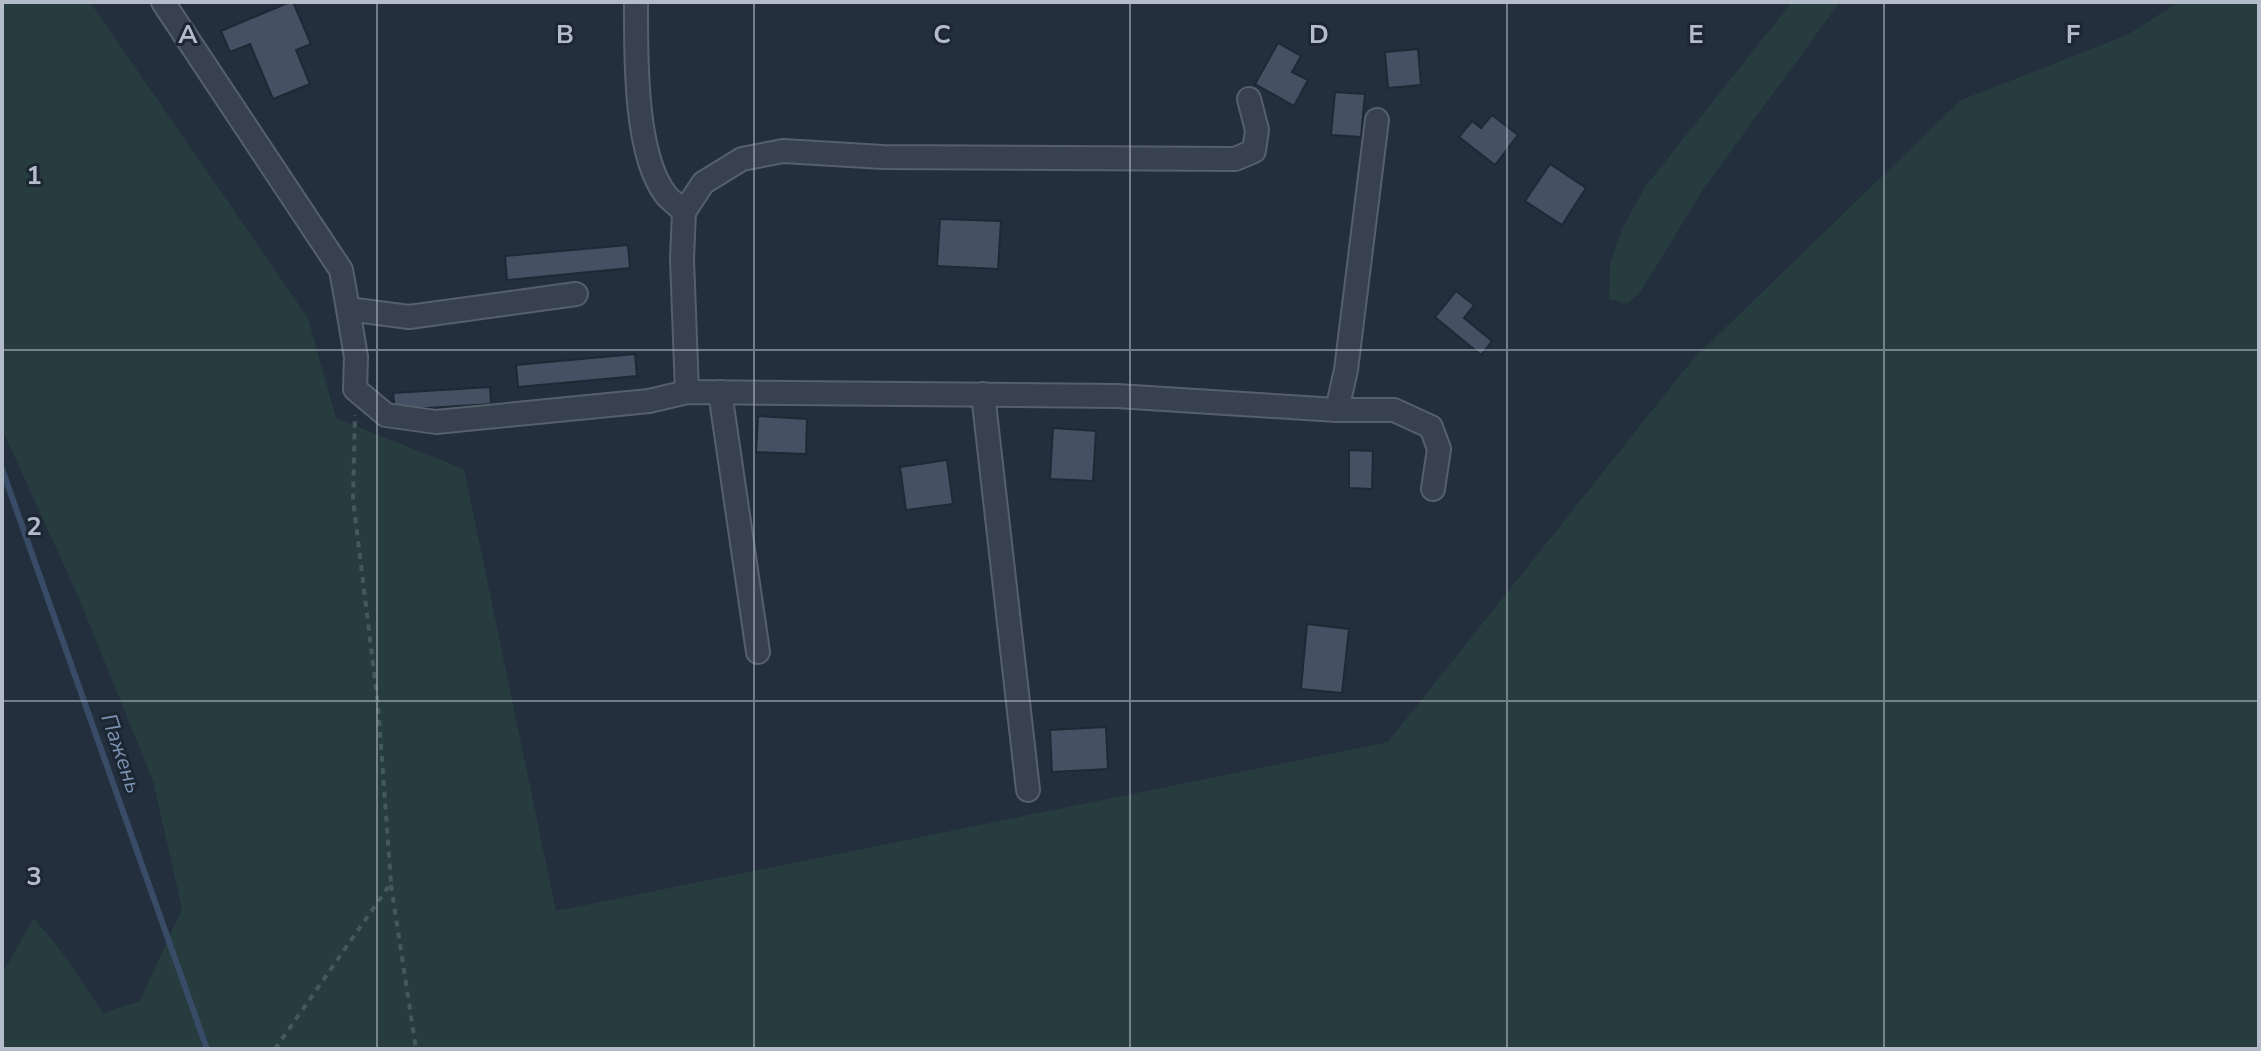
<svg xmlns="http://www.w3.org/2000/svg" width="2261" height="1051" font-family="'Nunito Sans',sans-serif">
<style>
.green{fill:#263c3f}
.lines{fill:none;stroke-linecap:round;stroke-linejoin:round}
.stream{stroke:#394c67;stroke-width:6}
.building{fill:#455162;stroke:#1f2835;stroke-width:2}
.minor-casing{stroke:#565f6c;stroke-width:26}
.path{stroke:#44595c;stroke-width:4;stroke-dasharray:6 6;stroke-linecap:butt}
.minor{stroke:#38414e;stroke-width:22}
.grid{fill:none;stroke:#b4bcc9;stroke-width:2;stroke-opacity:0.55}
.labels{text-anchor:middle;stroke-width:6;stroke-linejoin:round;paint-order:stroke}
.water-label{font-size:22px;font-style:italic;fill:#7c92b1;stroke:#1d2633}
.grid-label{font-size:26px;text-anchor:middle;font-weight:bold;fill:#b4bcc9;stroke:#1d2633;stroke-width:6;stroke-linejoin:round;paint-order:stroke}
</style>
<rect width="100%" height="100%" fill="#242f3e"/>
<g class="green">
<polygon points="2,2 90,2 308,318 336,418 464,469 556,911 1388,742 1693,359 1961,100 2127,35 2179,2 2259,2 2259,1049 3,1049 2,974 34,918 65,956 103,1013 140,1001 182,909 153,781 77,594 2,429"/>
<polygon points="1792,2 1840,2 1704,188 1641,291 1627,304 1609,299 1610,264 1623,227 1645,187"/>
</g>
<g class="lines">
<polyline class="stream" points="2,469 207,1049"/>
</g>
<g class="building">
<polygon points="290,2 293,2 311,44 296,50 310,84 273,99 250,44 230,52 221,31"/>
<polygon points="1278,43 1301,56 1292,72 1308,80 1294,106 1255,84"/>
<polygon points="1418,49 1421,85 1388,88 1385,52"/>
<polygon points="1335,92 1365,94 1361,137 1331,135"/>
<polygon points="1492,115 1518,135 1495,165 1459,137 1472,121 1481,128"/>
<polygon points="1550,164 1586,188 1562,225 1525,201"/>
<polygon points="940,219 1001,221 998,269 937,266"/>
<polygon points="628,245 630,268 507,280 505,256"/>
<polygon points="1456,291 1474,305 1464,318 1492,341 1481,355 1435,317"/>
<polygon points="635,354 637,376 518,387 516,365"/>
<polygon points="490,387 491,404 395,410 393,393"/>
<polygon points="758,416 807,419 806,454 756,452"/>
<polygon points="1053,428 1096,431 1093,481 1050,479"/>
<polygon points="1349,450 1373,451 1372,489 1349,488"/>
<polygon points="947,460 953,504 906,510 900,467"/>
<polygon points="1307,624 1349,629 1342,693 1301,689"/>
<polygon points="1106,727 1108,769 1052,772 1050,730"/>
</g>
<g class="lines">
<g class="minor-casing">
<g id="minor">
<polyline points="163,2 341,270 348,309 409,317 576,294"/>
<path d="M636,2c0,51 -2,152 30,193 5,6 13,11 18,17"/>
<polyline points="348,309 356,357 355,389 386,415 436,422 649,401 687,392 1117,396 1337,410 1394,410 1431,427 1439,449 1433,489"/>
<polyline points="687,392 682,259 684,212 703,183 742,159 783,151 883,157 1235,159 1254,151 1257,130 1249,99"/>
<polyline points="720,392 758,652"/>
<polyline points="983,394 1028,790"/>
<polyline points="1337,410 1346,370 1377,120"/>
</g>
</g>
<g class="path">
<polyline points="391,885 416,1049"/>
<polyline points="275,1049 391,883 378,705 353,499 355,415"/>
</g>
<use href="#minor" class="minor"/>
</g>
<path class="grid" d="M377,2v1047M754,2v1047M1130,2v1047M1507,2v1047M1884,2v1047M2,350h2257M2,701h2257"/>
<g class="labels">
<g class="water-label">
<text transform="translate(122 753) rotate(71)" y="8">Пажень</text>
</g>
</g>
<g class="grid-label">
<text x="188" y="43">A</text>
<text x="565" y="43">B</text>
<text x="942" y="43">C</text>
<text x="1319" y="43">D</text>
<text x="1696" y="43">E</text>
<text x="2073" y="43">F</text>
<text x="34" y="184">1</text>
<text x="34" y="535">2</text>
<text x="34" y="885">3</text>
</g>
<rect width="2261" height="1051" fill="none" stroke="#b4bcc9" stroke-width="8"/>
</svg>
